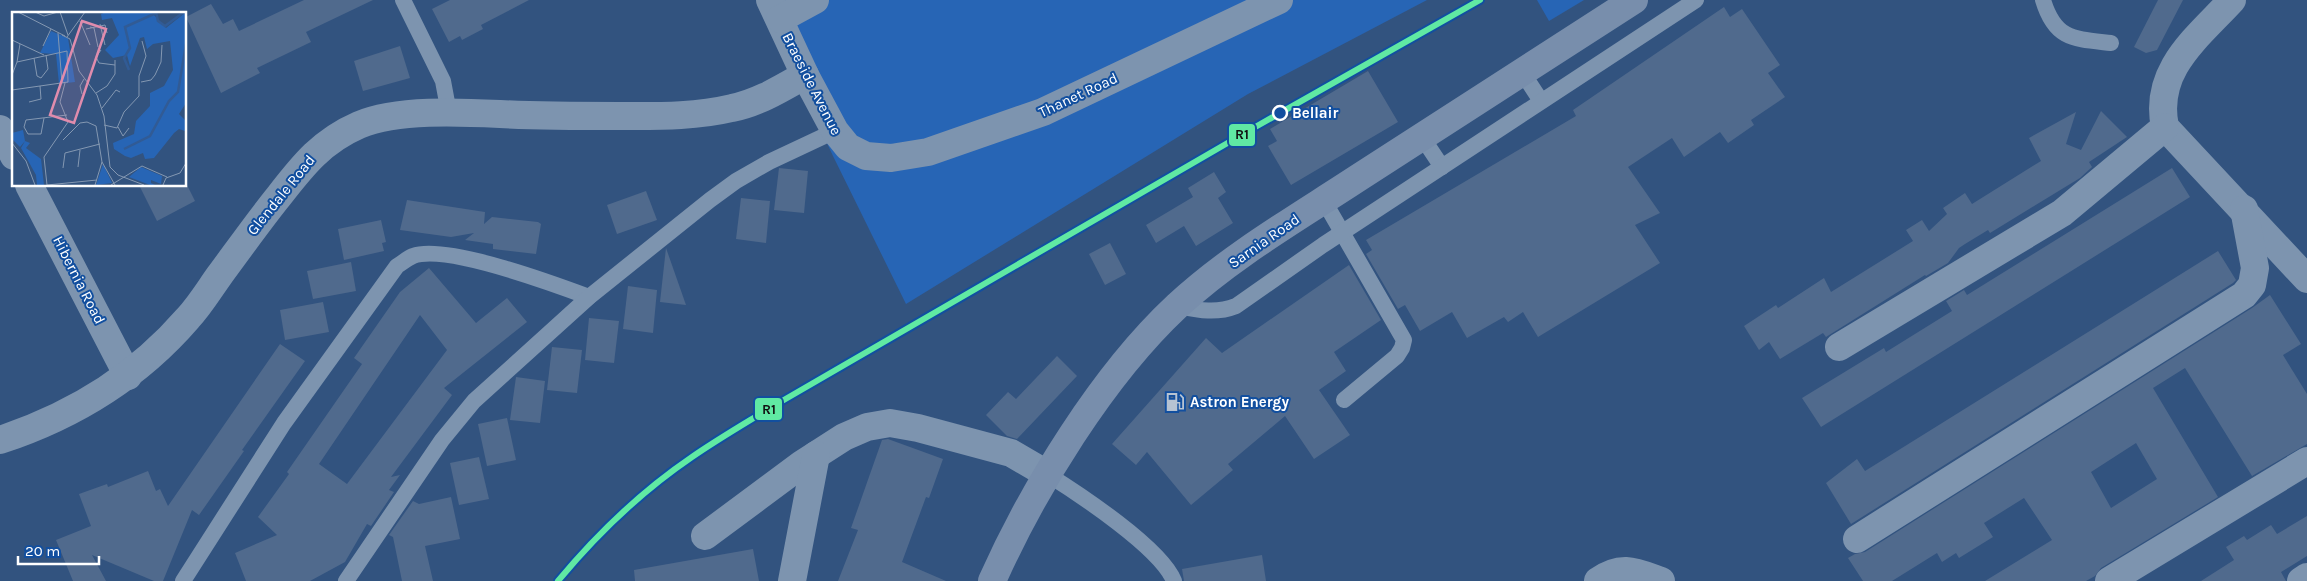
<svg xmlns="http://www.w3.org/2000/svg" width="2307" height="581" font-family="Karla,sans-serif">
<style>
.green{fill:#2765b5}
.building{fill:#506a8d;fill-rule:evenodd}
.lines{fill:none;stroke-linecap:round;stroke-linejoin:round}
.lane{stroke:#7d94af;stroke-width:16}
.street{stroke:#7d94af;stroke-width:28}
.secondary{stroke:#788eac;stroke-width:28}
.rail-1-casing{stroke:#124f9f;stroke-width:10}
.rail-1{stroke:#60e9a3;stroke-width:6}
.stop-dot{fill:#124f9f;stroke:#fff;stroke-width:2.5}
.labels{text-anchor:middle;stroke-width:4;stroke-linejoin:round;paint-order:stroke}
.street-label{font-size:15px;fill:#fff;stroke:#124f9f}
.stop-label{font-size:15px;font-weight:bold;fill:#fff;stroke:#124f9f;text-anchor:start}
.poi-label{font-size:15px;font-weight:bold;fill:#fff;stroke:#124f9f;text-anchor:start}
.inset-river{fill:none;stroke:#315b95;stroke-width:2.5}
.inset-road{fill:none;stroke:#8498b2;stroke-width:1}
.view{fill:#e08cad;fill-opacity:0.15;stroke:#e08cad;stroke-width:2.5}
.inset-edge{fill:none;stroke:#fff;stroke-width:2.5}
.line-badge{stroke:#124f9f;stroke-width:2}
.pale-badge-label{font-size:14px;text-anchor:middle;font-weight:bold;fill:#111}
</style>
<rect width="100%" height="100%" fill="#32537f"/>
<g class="green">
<polygon points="760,0 1427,0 1248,94 906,304 833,156"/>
<polygon points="1537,0 1584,0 1549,21"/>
</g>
<g class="building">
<polygon points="304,0 373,0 306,32 311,42 257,68 260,73 221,93 186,17 211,4 223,24 233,19 239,31"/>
<polygon points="450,0 529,0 481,25 483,29 462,40 460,36 449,42 432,9"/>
<polygon points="2158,0 2183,0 2157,50 2146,53 2134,47"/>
<polygon points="1724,7 1730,17 1742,9 1780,65 1768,73 1785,97 1751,120 1754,125 1728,143 1720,132 1684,157 1672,138 1628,167 1660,213 1635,225 1660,263 1538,337 1523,312 1508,322 1504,317 1467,338 1452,312 1420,331 1405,305 1398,309 1366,254 1372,250 1366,240 1576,116 1573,110"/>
<polygon points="400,46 410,78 363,91 354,61"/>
<polygon points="1368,71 1398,122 1291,185 1268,146 1277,141 1270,129"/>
<polygon points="2101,111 2127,137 2089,162 2092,167 2080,178 1990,233 1988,230 1965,244 1959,248 1948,263 1926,276 1925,275 1826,337 1823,333 1780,359 1769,342 1759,350 1744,326 1776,305 1778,308 1824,278 1831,292 1913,241 1906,230 1922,220 1929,231 1947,214 1943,208 1965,193 1972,204 2041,161 2029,138 2076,112 2066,144 2081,150"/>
<polygon points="779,168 808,171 804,213 774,210"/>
<polygon points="2172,168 2190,197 1821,427 1802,398 1884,348 1886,352 1952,311 1946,301 1964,290 1967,295"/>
<polygon points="1214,172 1226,192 1218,198 1233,223 1196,246 1184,226 1156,243 1146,225 1193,197 1188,188"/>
<polygon points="139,185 187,185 195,201 157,221"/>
<polygon points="646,191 657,220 617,234 607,205"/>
<polygon points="741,198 770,201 766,243 736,239"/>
<polygon points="407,200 485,212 484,224 492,217 538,222 541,224 536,254 493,249 493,244 465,240 474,233 451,237 400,230"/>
<polygon points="381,220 386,242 382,243 384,251 344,260 338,229"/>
<polygon points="1110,243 1126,274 1105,285 1089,254"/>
<polygon points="666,248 686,305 660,302"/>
<polygon points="2218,251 2236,280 2233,283 1851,524 1826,483 1857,459 1865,471"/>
<polygon points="351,262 356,291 313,299 307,271"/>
<polygon points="1349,265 1381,320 1334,352 1346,371 1319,390 1350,435 1314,459 1285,416 1228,464 1233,470 1191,505 1147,452 1136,465 1112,444 1206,338 1222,353"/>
<path d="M429,268l47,55 31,-25 20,24 -83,66 8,7 -61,82 9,-2 -11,15 5,2 -23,34 -4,-2 -22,38 -35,19h-64l-11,-28 42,-18 -19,-18 31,-43 -2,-2 75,-108 -8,-6 46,-66zM420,315l27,35 -100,134 -28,-20z"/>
<polygon points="628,286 657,290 653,333 623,329"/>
<path d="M2270,295l31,49 -18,11 24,39v50l-55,32 -67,-108 -32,20 65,109 -117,71 -6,8 -9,5h-101l67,-41 -28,-42 -40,25 9,14 -34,21 -3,-5 -14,9 -5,-9 -45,28h-29l-15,-23 7,-4 10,-2 387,-244zM2136,443l21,36 -46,29 -20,-36z"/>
<polygon points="323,302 329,332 285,340 280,310"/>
<polygon points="589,318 619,321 614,363 585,360"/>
<polygon points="280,344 305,361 242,450 244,451 199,515 192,510 163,581 154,581 92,555 106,581 73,581 56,540 91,526 79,494 107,484 108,487 148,471 156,491 160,489 168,506"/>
<polygon points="552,347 582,350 577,393 547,390"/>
<polygon points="1057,356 1077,376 1017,439 1007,436 986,415 1008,392 1016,399"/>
<polygon points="516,377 545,381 540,423 510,420"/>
<polygon points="507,418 516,460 487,466 478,424"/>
<polygon points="888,439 943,459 929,498 926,497 902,562 946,581 838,581 858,530 851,528 870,474 882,440"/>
<polygon points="479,457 489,499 459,505 450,463"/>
<polygon points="451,497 460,539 425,546 433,581 402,581 393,537 389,535 413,501 419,504"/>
<polygon points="2307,516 2307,556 2281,572 2286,581 2201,581 2234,560 2226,547 2244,536 2247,540 2271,525 2277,534"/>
<polygon points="753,549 759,581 635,581 634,570"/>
<polygon points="1262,555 1266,581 1184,581 1182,569"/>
</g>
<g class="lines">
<g class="lane">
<polyline points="403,0 443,81 449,113"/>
<path d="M2043,0c12,40 31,39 68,43"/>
<polyline points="1522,72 1541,101"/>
<polyline points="1422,137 1442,167"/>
<polyline points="1324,201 1404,340 1402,348 1397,356 1344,400"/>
<path d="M1178,306c20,4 38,8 58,0l87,-61 373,-245"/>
<path d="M1047,474c32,20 114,74 127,107"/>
<path d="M183,581l101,-158 113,-157c5,-3 11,-8 16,-10 33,-12 141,28 176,41"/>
<polyline points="346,581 442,440 474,401 589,297 710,200 736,181 769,162 835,131"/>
</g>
<g class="street">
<polyline points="770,0 805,75 835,131 848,147 866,156 891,158 928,152 1043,112 1279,0"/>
<path d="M2232,0c-35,38 -79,70 -67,127l142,152"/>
<polyline points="780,19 815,0"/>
<polyline points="0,129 14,156"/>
<polyline points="29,185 128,376"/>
<polyline points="1839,347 2062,213 2165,127"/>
<path d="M0,440c73,-24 138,-64 188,-122 12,-13 21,-28 31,-42 20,-27 39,-54 60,-80 24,-31 43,-55 80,-71 38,-16 101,-13 141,-11 40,2 79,2 119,2 38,0 75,1 113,-8 26,-5 50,-20 73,-33"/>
<polyline points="705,536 802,464 844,437 867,427 890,423 918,428 1011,453 1047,474"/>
<polyline points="1857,539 2244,295 2252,285 2255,268 2244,209"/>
<polyline points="792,581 816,455"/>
<path d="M1598,581c24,-17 38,-9 63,0"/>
<polyline points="2109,581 2307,461"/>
<polyline points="2301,581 2307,577"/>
</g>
<path class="secondary" d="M992,581c41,-92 111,-206 185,-275 54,-50 120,-88 181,-128 92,-59 184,-119 276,-178"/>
<g class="rail-1-casing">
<path id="rail-1" d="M558,581c39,-47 84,-90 134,-124 26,-18 52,-33 78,-49l480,-278 230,-130"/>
</g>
<use href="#rail-1" class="rail-1"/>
</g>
<defs>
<g id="fuel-bare" transform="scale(1.5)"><path d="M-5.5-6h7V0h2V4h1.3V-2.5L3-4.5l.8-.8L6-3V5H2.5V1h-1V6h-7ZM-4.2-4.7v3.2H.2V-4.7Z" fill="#b7c3d2" stroke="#124f9f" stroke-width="2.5" paint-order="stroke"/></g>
</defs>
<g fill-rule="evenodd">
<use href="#fuel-bare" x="1175" y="402"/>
</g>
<circle class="stop-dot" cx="1280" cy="113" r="7"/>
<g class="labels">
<g class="street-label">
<text transform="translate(812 84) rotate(63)" y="5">Braeside Avenue</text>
<text transform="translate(1078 95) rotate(-25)" y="5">Thanet Road</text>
<text transform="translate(281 195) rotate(-51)" y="5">Glendale Road</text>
<text transform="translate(1264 241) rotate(-35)" y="5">Sarnia Road</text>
<text transform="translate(79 280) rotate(63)" y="5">Hibernia Road</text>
</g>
<g class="stop-label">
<text x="1292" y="118">Bellair</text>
</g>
<g class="poi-label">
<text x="1190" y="407">Astron Energy</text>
</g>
</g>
<g transform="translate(12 12)">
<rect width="174" height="174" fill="#32537f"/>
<path d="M94,0h51l-3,3 12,13 20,-16v91l-7,11 6,6v11l-6,-2 -5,4 -20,25 -9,1 -2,-6 -12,5 -6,-2 -11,-7 -1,-6 21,-9 2,-13 14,-15v-13l14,-7 9,-16 -3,-29 -17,3 -6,5 -3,-12 -4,1 -10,28 -3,-11 -14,3 -8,-8 14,-15 -7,-17 -10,2 -1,-6zM39,19l17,7 7,44 -16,2 -3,-30 -16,-1zM11,118l2,11 -5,6 -8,-8v-6zM13,129l5,2 -4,5 15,11 3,26h-7l-1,-10 -15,-27zM91,152l9,19 -16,2zM129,155l21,9 -1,8 -10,-4v3l4,2h-5l-21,-8z" fill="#2765b5"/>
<path class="inset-river" d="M144,0l2,9 7,5 19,-14M117,58l-5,-12 6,-10 -5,-21 31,-14M112,137l26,-13 19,-35 9,-9 8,-48"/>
<path class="inset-road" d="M6,0l47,24M23,0l9,4 14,-4M48,0l8,23M68,9l10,24M88,12l5,21M78,15l4,1 4,19M74,17l19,-4 2,8M46,21l4,50M50,23l8,4 9,32 18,24 7,21 6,51 8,8 26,10M55,25l18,-25M0,28l32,15M31,34l8,-17M89,38l-5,7 3,6 16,2M22,46l3,18 4,2 7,-9 -2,-14M5,50l3,-18M0,63l5,-13 50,-11 1,31 -56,8M129,70l10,-2 4,-5 6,-13 1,-17M84,81l11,-7 8,-12v-14M70,82l-2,-8 4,-7M17,90l12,-3 -1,-13M90,96l14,-18 4,2M32,106l-3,16h-13l-4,-7 2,-7 41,-5M92,113l13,3 7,-16 15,-16v-20l7,-20 -4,-15M106,115l5,9 6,-8M51,128l17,-17 7,-1 9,4 6,36 13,23M0,131l14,18 9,24M66,155l2,-17M51,156l2,-15 35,-9M35,173l-3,-28 24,-35 -8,-20 5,-19M35,173l50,-5M83,173l7,-23M99,173l31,-19 25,11M151,173l3,-7 14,-5 6,-10"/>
<path class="view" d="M70,9l24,8 -32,94 -24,-8z"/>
<rect width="174" height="174" class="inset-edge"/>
</g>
<g class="line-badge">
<rect x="1228" y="123" width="28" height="24" rx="5" fill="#60e9a3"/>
<rect x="754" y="397" width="29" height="24" rx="5" fill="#60e9a3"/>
</g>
<g class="pale-badge-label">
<text x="1242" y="139">R1</text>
<text x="769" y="414">R1</text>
</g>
<path d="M18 556v8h81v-8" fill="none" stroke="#ffffff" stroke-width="2.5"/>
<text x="25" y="556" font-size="15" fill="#ffffff" stroke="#124f9f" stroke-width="4" paint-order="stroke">20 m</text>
</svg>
